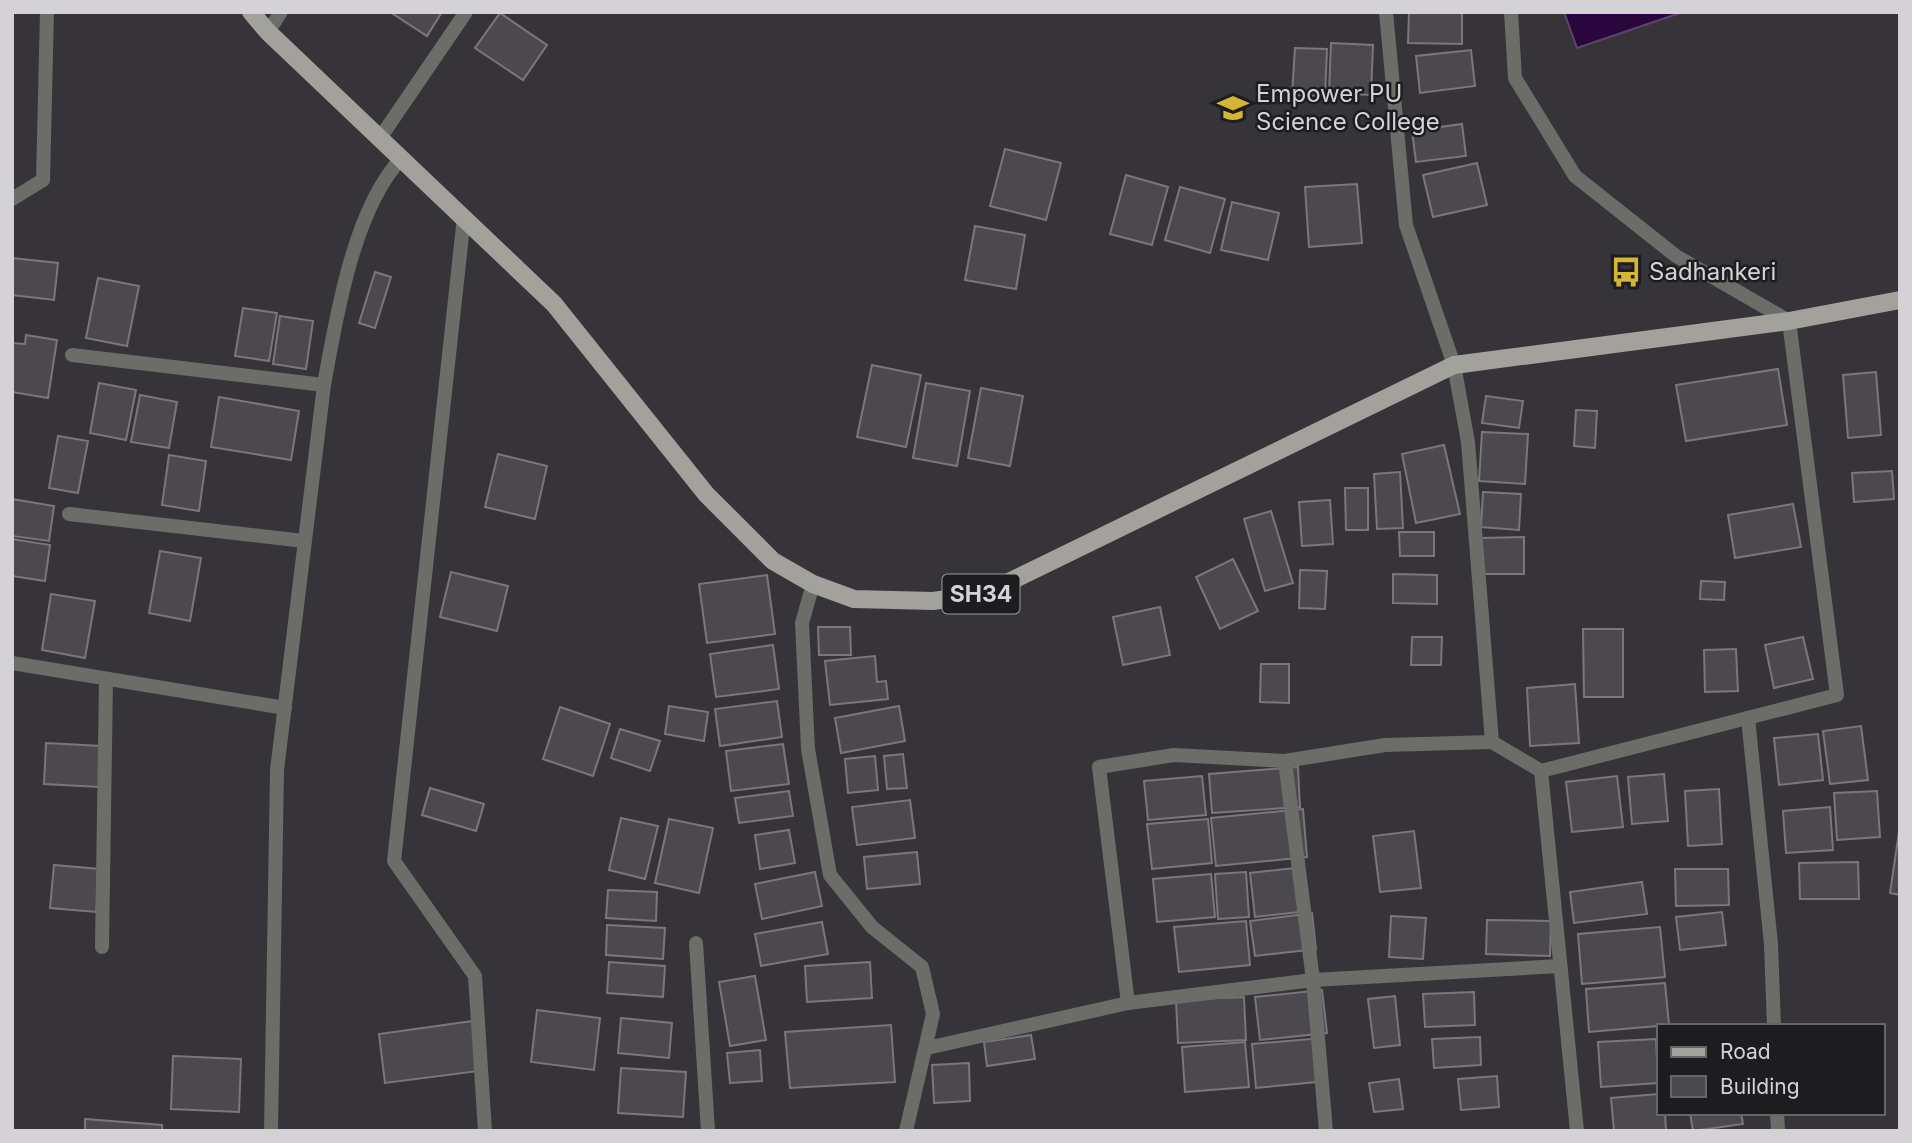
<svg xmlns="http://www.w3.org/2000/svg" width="1912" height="1143" font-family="Inter,sans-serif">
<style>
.water{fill:#29073d;stroke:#5c446b;stroke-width:2}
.building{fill:#4c494e;stroke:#7a767c;stroke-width:2}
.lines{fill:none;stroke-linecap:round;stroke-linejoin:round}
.service{stroke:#6c6c69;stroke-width:14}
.minor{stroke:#6c6c69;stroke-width:14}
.primary{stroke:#a3a19b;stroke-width:18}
.labels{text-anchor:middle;stroke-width:5;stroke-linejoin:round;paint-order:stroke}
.shield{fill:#1d1c1e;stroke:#9d9b9f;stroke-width:2}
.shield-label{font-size:23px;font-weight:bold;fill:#d4d2d6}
.poi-label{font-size:24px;fill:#d4d2d6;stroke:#1d1c1e;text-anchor:start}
</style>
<rect width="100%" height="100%" fill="#373439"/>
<polygon class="water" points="1564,12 1683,12 1577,48"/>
<g class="building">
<polygon points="390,12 442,12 427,36"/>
<polygon points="1409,12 1462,12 1462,44 1408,43"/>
<polygon points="500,13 547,45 523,80 475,48"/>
<polygon points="1331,43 1373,45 1371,95 1329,93"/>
<polygon points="1295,48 1327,49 1325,96 1292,95"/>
<polygon points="1471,50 1475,86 1420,93 1416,56"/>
<polygon points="1462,124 1466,156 1416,162 1412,131"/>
<polygon points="1005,149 1061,163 1046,220 990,206"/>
<polygon points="1477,163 1487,205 1433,217 1423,175"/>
<polygon points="1126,175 1168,187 1152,245 1110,234"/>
<polygon points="1357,184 1362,243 1309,247 1305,187"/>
<polygon points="1180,187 1225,199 1210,253 1165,240"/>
<polygon points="1232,202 1279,213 1268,260 1221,250"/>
<polygon points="975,226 1025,235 1016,289 965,280"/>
<polygon points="12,258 58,263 54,300 12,295"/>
<polygon points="375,272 391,277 375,328 359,323"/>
<polygon points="98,278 139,286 127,346 86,338"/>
<polygon points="243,308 277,313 269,361 235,356"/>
<polygon points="280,316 313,321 306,369 273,364"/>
<polygon points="26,335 57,340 48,398 12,392 12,343 25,344"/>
<polygon points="872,365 921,375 906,447 857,437"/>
<polygon points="1778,369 1787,425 1686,441 1676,385"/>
<polygon points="1876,372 1881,435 1848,438 1843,375"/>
<polygon points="99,383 136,390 126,440 90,433"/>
<polygon points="926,383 970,391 957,466 913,458"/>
<polygon points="981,388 1023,396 1010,466 968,458"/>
<polygon points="140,395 177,402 169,448 131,442"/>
<polygon points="1486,396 1523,401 1519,428 1482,423"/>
<polygon points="219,397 299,411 291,460 211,447"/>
<polygon points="1576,410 1597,411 1595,448 1574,446"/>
<polygon points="1482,432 1528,434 1525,484 1479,481"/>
<polygon points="58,436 88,441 78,493 49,488"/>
<polygon points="1444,445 1460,514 1416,523 1402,454"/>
<polygon points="498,454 547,466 535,519 485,507"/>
<polygon points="169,455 206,461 199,511 162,505"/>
<polygon points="1892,471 1894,499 1854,502 1852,473"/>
<polygon points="1400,472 1403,528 1377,529 1374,474"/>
<polygon points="1345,488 1368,488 1368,530 1346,530"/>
<polygon points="1483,492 1521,494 1519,530 1481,527"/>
<polygon points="12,499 54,506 49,541 12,536"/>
<polygon points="1330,500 1333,544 1302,546 1299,502"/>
<polygon points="1793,504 1801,547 1735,558 1728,515"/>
<polygon points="1271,511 1293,583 1265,591 1244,519"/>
<polygon points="1399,532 1434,532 1434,556 1400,556"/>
<polygon points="1524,537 1524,574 1481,574 1481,538"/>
<polygon points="12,539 50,545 45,581 12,576"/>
<polygon points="160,551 201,558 190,621 149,613"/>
<polygon points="1233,559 1258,611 1220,629 1196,577"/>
<polygon points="1300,570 1327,571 1325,609 1299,608"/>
<polygon points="451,572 508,586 497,631 440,617"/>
<polygon points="1393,574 1437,575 1437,604 1393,603"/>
<polygon points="767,575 775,634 707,643 699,584"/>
<polygon points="1701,581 1725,582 1724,600 1700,599"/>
<polygon points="51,594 95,601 85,658 42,650"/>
<polygon points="1160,607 1170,655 1123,665 1113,617"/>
<polygon points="818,627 850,627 851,655 819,655"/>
<polygon points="1583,629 1623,629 1623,697 1584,697"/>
<polygon points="1412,637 1442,637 1441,665 1411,665"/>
<polygon points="1803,637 1813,679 1774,688 1765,645"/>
<polygon points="773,645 779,689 716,697 710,654"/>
<polygon points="1736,649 1738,691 1705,692 1704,650"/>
<polygon points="875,656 877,682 886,681 888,699 830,705 825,661"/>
<polygon points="1261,664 1289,664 1289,703 1260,702"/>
<polygon points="1575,684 1579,743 1530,746 1527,688"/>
<polygon points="777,701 782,737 720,746 715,709"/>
<polygon points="669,706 708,712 704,741 665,734"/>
<polygon points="899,706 905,741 841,753 835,718"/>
<polygon points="560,707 610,724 593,776 543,759"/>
<polygon points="1861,726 1868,780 1830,784 1823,731"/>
<polygon points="620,729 660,741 650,771 611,758"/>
<polygon points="1818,734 1823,780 1779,785 1774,738"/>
<polygon points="46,743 101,746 99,787 44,784"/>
<polygon points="783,744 789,784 731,791 726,751"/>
<polygon points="903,754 907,788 887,789 884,756"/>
<polygon points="875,756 878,790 848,793 845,759"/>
<polygon points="1298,767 1300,807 1212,813 1209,774"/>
<polygon points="1664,774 1668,821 1632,824 1628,777"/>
<polygon points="1202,776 1206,815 1148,820 1144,781"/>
<polygon points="1617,776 1623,827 1572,832 1566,782"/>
<polygon points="430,788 484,804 476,831 422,815"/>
<polygon points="1719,789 1722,844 1688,846 1685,791"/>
<polygon points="789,791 793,816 739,823 735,798"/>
<polygon points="1877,791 1880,837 1837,840 1834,793"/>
<polygon points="910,800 915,838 857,845 852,807"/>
<polygon points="1830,807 1833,850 1786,853 1783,811"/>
<polygon points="1303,809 1307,857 1216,866 1211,818"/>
<polygon points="621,818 658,826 645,879 609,870"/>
<polygon points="669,819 713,828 699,893 655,883"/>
<polygon points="1208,819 1212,863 1152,869 1147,824"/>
<polygon points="1900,825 1900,895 1890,893"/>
<polygon points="789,830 795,863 760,869 755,835"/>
<polygon points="1414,831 1421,888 1380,892 1373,836"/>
<polygon points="917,852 920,884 867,889 864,857"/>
<polygon points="1858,862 1859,899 1800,899 1799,863"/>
<polygon points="54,865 100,869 96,912 50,908"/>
<polygon points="1303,867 1308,911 1255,917 1250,873"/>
<polygon points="1675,869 1728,869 1729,905 1676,906"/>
<polygon points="815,872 822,906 762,919 755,884"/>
<polygon points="1246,872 1249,917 1218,919 1215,874"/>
<polygon points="1211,874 1215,917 1157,922 1153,879"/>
<polygon points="1642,882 1647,914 1574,923 1570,892"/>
<polygon points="608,890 657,892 656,921 606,918"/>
<polygon points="1722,912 1726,945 1680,950 1676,917"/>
<polygon points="1312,913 1316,949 1255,956 1250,921"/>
<polygon points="1391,916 1426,918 1423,959 1389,957"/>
<polygon points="1487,920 1551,921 1550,956 1486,954"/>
<polygon points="1246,921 1250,965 1179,972 1174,927"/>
<polygon points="822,922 828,954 761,966 755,934"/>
<polygon points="607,925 665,928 663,959 606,955"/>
<polygon points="1660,927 1665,977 1582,984 1578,934"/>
<polygon points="609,962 665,966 663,997 607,993"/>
<polygon points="870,962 872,998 807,1002 805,966"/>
<polygon points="755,976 766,1040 730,1046 719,982"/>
<polygon points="1665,983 1669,1025 1589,1032 1586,989"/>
<polygon points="1322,990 1327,1033 1260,1040 1255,997"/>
<polygon points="1474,992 1475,1025 1425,1027 1423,994"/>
<polygon points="1395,996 1400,1045 1374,1048 1368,999"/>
<polygon points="1244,997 1246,1040 1178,1043 1176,1000"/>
<polygon points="537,1010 600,1018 594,1070 531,1062"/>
<polygon points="621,1018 672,1023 669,1058 618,1053"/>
<polygon points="473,1021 479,1071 385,1083 379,1034"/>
<polygon points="891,1025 895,1082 790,1088 785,1032"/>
<polygon points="1031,1035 1035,1059 987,1066 984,1042"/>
<polygon points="1480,1037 1481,1065 1434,1068 1432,1039"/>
<polygon points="1323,1038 1327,1081 1256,1088 1252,1044"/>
<polygon points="1656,1039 1658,1083 1601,1087 1598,1042"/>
<polygon points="1245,1042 1249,1087 1185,1092 1182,1047"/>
<polygon points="760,1050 762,1081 730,1083 727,1053"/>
<polygon points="173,1056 241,1059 239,1112 171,1109"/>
<polygon points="969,1063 970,1101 934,1103 932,1065"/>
<polygon points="621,1068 686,1072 683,1117 618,1113"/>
<polygon points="1497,1076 1499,1107 1461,1110 1458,1079"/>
<polygon points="1399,1079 1403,1109 1374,1112 1369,1083"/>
<polygon points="1658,1094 1658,1113 1665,1113 1666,1130 1614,1131 1611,1098"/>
<polygon points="1690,1113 1741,1113 1743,1124 1693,1131"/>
<polygon points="85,1119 162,1125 162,1131 85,1131"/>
</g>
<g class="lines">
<polyline class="service" points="464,217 394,861 475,976 485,1131"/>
<g class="minor">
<polyline points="1386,12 1406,225 1454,365 1468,442 1492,742 1541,771"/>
<polyline points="1511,12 1515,78 1575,176 1676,256 1789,321 1837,695 1541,771 1577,1131"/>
<polyline points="268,32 281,12"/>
<polyline points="380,138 466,12"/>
<polyline points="12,199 43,180 47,12"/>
<polyline points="72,355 324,385"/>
<polyline points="69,514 304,541"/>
<polyline points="813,584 802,623 808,749 830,875 872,927 922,967 933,1014 906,1131"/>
<polyline points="12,663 285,708"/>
<polyline points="1748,718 1771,944 1774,1026"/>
<polyline points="1285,761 1313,980 1326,1131"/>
<polyline points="696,943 708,1131"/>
<polyline points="102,947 106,680"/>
<polyline points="1128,1003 1099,767 1174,755 1285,761 1385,745 1492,742"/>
<polyline points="927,1048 1128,1003 1313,980 1560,966"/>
<polyline points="1777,1113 1778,1131"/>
<path d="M271,1131l6,-361 47,-385c12,-67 30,-178 78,-227"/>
</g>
<polyline class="primary" points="251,12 268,32 554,304 706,494 773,561 813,584 854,599 933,601 984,594 1454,365 1789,321 1900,300"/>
</g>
<defs>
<g id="university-bare" transform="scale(2.415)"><path d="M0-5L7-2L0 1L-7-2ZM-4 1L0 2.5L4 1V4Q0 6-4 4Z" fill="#d6b534" stroke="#1d1c1e" stroke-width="2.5" paint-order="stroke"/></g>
<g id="bus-bare" transform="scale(2.415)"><path d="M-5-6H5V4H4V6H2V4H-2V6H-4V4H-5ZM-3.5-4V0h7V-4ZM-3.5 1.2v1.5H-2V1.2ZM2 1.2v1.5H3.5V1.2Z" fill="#d6b534" stroke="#1d1c1e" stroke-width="2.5" paint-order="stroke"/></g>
</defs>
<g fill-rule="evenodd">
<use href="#university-bare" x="1233" y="108"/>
<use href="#bus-bare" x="1626" y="272"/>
</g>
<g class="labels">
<rect class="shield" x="942.5" y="574.5" width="77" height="39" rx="5"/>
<g class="shield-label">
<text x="981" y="602">SH34</text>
</g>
<g class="poi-label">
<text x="1256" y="102">Empower PU<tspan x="1256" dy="28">Science College</tspan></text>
<text x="1649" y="280">Sadhankeri</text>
</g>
</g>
<rect width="1912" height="1143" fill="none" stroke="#d4d2d6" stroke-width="28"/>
<rect x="1657" y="1024" width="228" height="91" fill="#1d1c1e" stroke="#666568" stroke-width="2"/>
<rect x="1671" y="1047" width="35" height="10" fill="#a3a19b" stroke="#666568" stroke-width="2"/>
<text x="1720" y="1059" font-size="21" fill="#d4d2d6">Road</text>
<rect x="1671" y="1076" width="35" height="21" fill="#4c494e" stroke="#666568" stroke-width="2"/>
<text x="1720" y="1094" font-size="21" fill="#d4d2d6">Building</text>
</svg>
